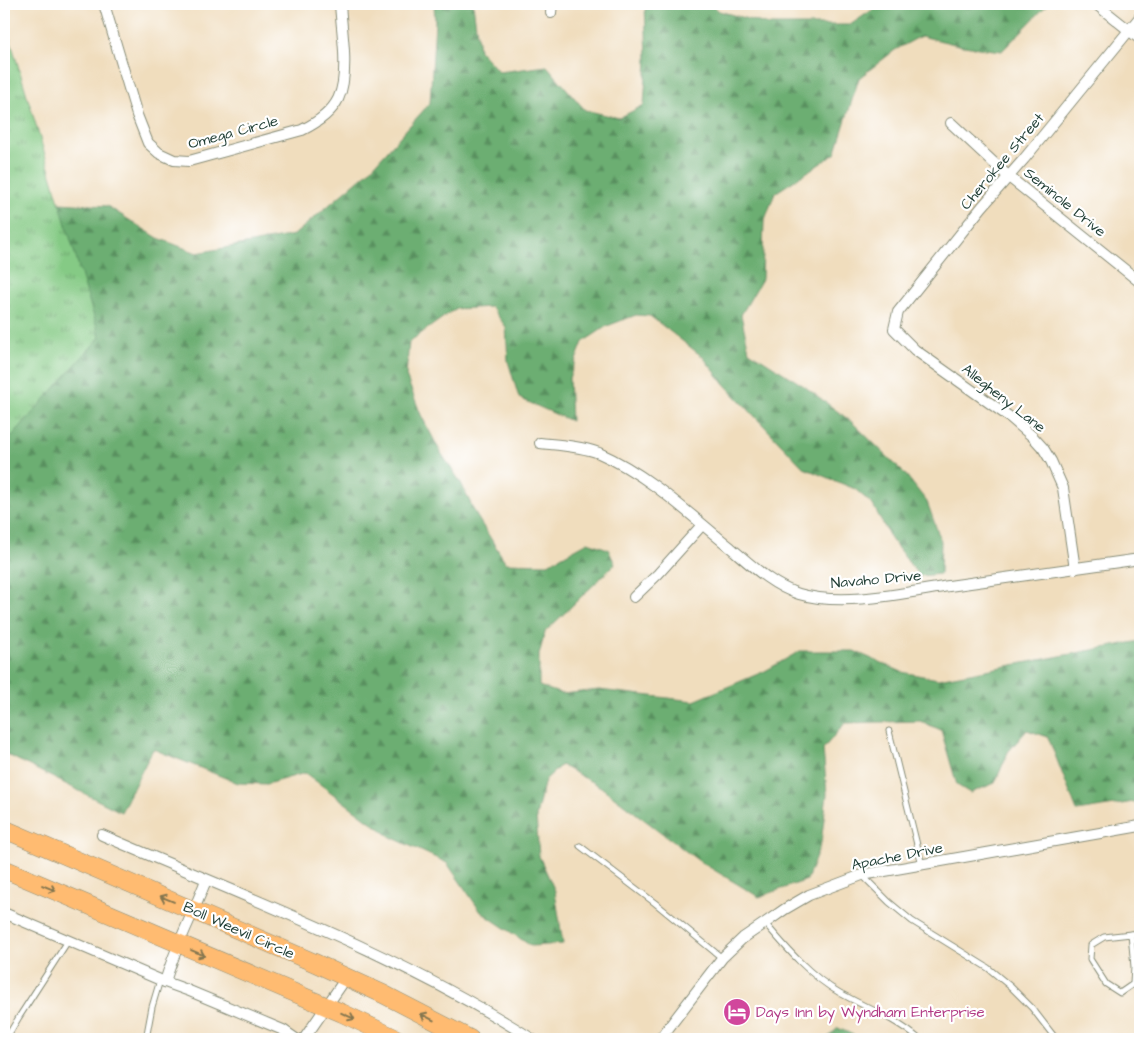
<svg xmlns="http://www.w3.org/2000/svg" width="1144" height="1043" font-family="'Architects Daughter',sans-serif">
<style>
.forest{fill:url(#forest-firs);stroke:#467653}
.park{fill:url(#park-tufts);stroke:#52845c}
.lines{fill:none;stroke-linecap:round;stroke-linejoin:round}
.lane-casing{stroke:#888d78;stroke-width:7}
.street-casing{stroke:#888d78;stroke-width:12}
.highway-casing{stroke:#888d78;stroke-width:19}
.lane{stroke:#fff;stroke-width:5}
.street{stroke:#fff;stroke-width:10}
.highway{stroke:#ffbb71;stroke-width:18}
.oneway{stroke:#84764f}
.labels{text-anchor:middle;stroke-width:4.5;stroke-linejoin:round;paint-order:stroke}
.street-label{font-size:15px;fill:#1f3d34;stroke:#fff}
.hotel-label{font-size:15px;fill:#b23c85;stroke:#fff;text-anchor:start}
</style>
<defs>
<pattern id="forest-firs" width="22" height="20" patternUnits="userSpaceOnUse" patternTransform="scale(1.25)"><rect width="22" height="20" fill="#6cae72"/><path d="M5 1l3.5 6h-7zM16 11l3.5 6h-7z" fill="#588f5e"/></pattern>
<pattern id="park-tufts" width="24" height="20" patternUnits="userSpaceOnUse" patternTransform="scale(1.25)"><rect width="24" height="20" fill="#85ca85"/><path d="M3 7l-1-3M5 7V3M7 7l1-3M15 17l-1-3M17 17v-4M19 17l1-3" fill="none" stroke="#6ca56e"/></pattern>
</defs>
<rect width="100%" height="100%" fill="#fff"/>
<filter id="ink" filterUnits="userSpaceOnUse"><feTurbulence type="fractalNoise" baseFrequency=".02" numOctaves="2"/><feDisplacementMap in="SourceGraphic" scale="10" xChannelSelector="R" yChannelSelector="G"/><feConvolveMatrix kernelMatrix="1 2 1 2 8 2 1 2 1" color-interpolation-filters="sRGB"/></filter>
<filter id="wash" filterUnits="userSpaceOnUse"><feTurbulence type="fractalNoise" baseFrequency=".0096" numOctaves="4" result="noise"/><feDisplacementMap in="SourceGraphic" scale="20" xChannelSelector="R" yChannelSelector="G"/><feGaussianBlur stdDeviation="1.12" result="paint"/><feColorMatrix in="noise" values="0 0 0 0 0 0 0 0 0 0 0 0 0 0 0 0 0 1.4 0 .05"/><feComposite in="paint" operator="in"/></filter>
<g filter="url(#wash)">
<rect width="100%" height="100%" fill="#f0ddbd"/>
<g class="forest">
<polygon points="434,4 473,4 479,50 499,72 547,66 585,110 619,118 644,105 647,60 645,4 711,4 719,11 769,25 850,25 881,4 1046,4 1045,7 1002,51 963,46 921,36 895,50 859,78 835,154 775,193 764,222 762,279 741,315 749,351 804,386 853,423 906,475 927,502 941,541 940,574 919,576 891,539 873,505 855,489 804,468 726,386 703,357 650,316 636,315 607,326 583,342 569,378 571,421 519,398 508,361 506,327 491,307 455,309 409,342 406,376 421,415 441,453 461,483 476,515 506,563 548,564 588,542 608,549 615,564 545,632 539,655 539,686 562,694 599,690 694,701 765,671 800,651 854,651 902,672 938,679 1140,641 1140,801 1077,811 1048,737 1027,730 1008,752 995,783 970,793 957,785 941,730 920,721 845,723 823,749 827,794 821,843 807,880 759,897 699,861 601,787 561,765 545,780 536,816 539,856 555,891 563,944 531,946 481,912 447,863 391,837 305,773 267,784 238,783 153,749 121,812 4,753 4,445 100,337 59,203 107,206 158,238 197,253 294,235 369,171 430,103 435,22"/>
<polygon points="838,1028 862,1039 826,1039"/>
</g>
<polygon class="park" points="4,19 100,337 4,445"/>
</g>
<g filter="url(#ink)">
<g class="lines">
<g class="lane-casing">
<g id="lane">
<polyline points="889,731 922,865"/>
<polyline points="580,846 655,903 722,958"/>
<polyline points="862,875 889,902 912,921 988,968 1011,987 1032,1008 1056,1039"/>
<path d="M765,923c22,26 45,53 75,70 27,15 56,26 79,46"/>
<polygon points="1131,934 1134,967 1133,984 1120,993 1106,984 1090,959 1091,945 1104,937"/>
<polyline points="1131,934 1140,933"/>
<polyline points="6,1039 19,1017 68,941"/>
<polyline points="146,1039 152,1007 160,980"/>
</g>
</g>
<g class="street-casing">
<g id="street">
<path d="M104,4l33,111 11,28 11,10 15,7 15,1 113,-31c39,-19 44,-39 42,-79 -1,-16 -3,-32 -4,-47"/>
<polyline points="1096,4 1140,39"/>
<polyline points="551,13 552,4"/>
<polyline points="951,123 1009,177 1140,282"/>
<path d="M540,443c19,2 41,3 59,10 50,22 90,61 132,95 20,17 42,38 68,46 44,13 105,-1 150,-8 64,-9 128,-18 191,-27"/>
<polyline points="1075,569 1063,488 1051,461 1043,448 1033,437 1011,418 915,350 894,329 898,312 982,207 1024,159 1140,17"/>
<polyline points="634,597 658,574 702,525"/>
<path d="M102,835c145,63 296,118 430,204"/>
<polyline points="4,913 165,982 187,990 283,1030 296,1039"/>
<path d="M165,982c10,-35 28,-67 41,-102"/>
<polyline points="304,1039 346,978"/>
<polyline points="660,1039 722,958 743,938 765,923 785,909 809,895 862,875 1140,826"/>
</g>
</g>
<g class="highway-casing">
<g id="highway">
<polyline points="4,829 315,963 383,994 470,1039"/>
<polyline points="4,869 342,1013 397,1039"/>
</g>
</g>
<use href="#lane" class="lane"/>
<use href="#street" class="street"/>
<use href="#highway" class="highway"/>
</g>
<defs><path id="oneway-shaft" d="M-6 0H5M1.5-3L5.5 0L1.5 3" fill="none" stroke-width="1.6" stroke-linecap="round" stroke-linejoin="round" transform="scale(1.25)"/></defs>
<g class="oneway">
<use href="#oneway-shaft" transform="translate(49 888) rotate(23)"/>
<use href="#oneway-shaft" transform="translate(167 899) rotate(-157)"/>
<use href="#oneway-shaft" transform="translate(198 953) rotate(23)"/>
<use href="#oneway-shaft" transform="translate(348 1016) rotate(25)"/>
<use href="#oneway-shaft" transform="translate(427 1017) rotate(-153)"/>
</g>
</g>
<defs>
<g id="hotel-disc" transform="scale(1.4375)"><circle r="9.5" fill="#d1479c" stroke="#fff"/><path d="M-6-4.5h1.5V1H6V5H4.5V3h-9V5H-6ZM-4 0a1.8 1.8 0 1 1 3.6 0ZM.5 0V-2.5h3Q6-2.5 6 0Z" fill="#fff"/></g>
</defs>
<g fill-rule="evenodd">
<use href="#hotel-disc" x="737" y="1012"/>
</g>
<g class="labels">
<g class="street-label">
<text transform="translate(233 132) rotate(-15)" y="5">Omega Circle</text>
<text transform="translate(1002 161) rotate(-50)" y="5">Cherokee Street</text>
<text transform="translate(1065 202) rotate(39)" y="5">Seminole Drive</text>
<text transform="translate(1004 398) rotate(38)" y="5">Allegheny Lane</text>
<text transform="translate(876 579) rotate(-5)" y="5">Navaho Drive</text>
<text transform="translate(897 856) rotate(-11)" y="5">Apache Drive</text>
<text transform="translate(239 930) rotate(24)" y="5">Boll Weevil Circle</text>
</g>
<g class="hotel-label">
<text x="756" y="1017">Days Inn by Wyndham Enterprise</text>
</g>
</g>
<rect width="1144" height="1043" fill="none" stroke="#fff" stroke-width="20"/>
</svg>
